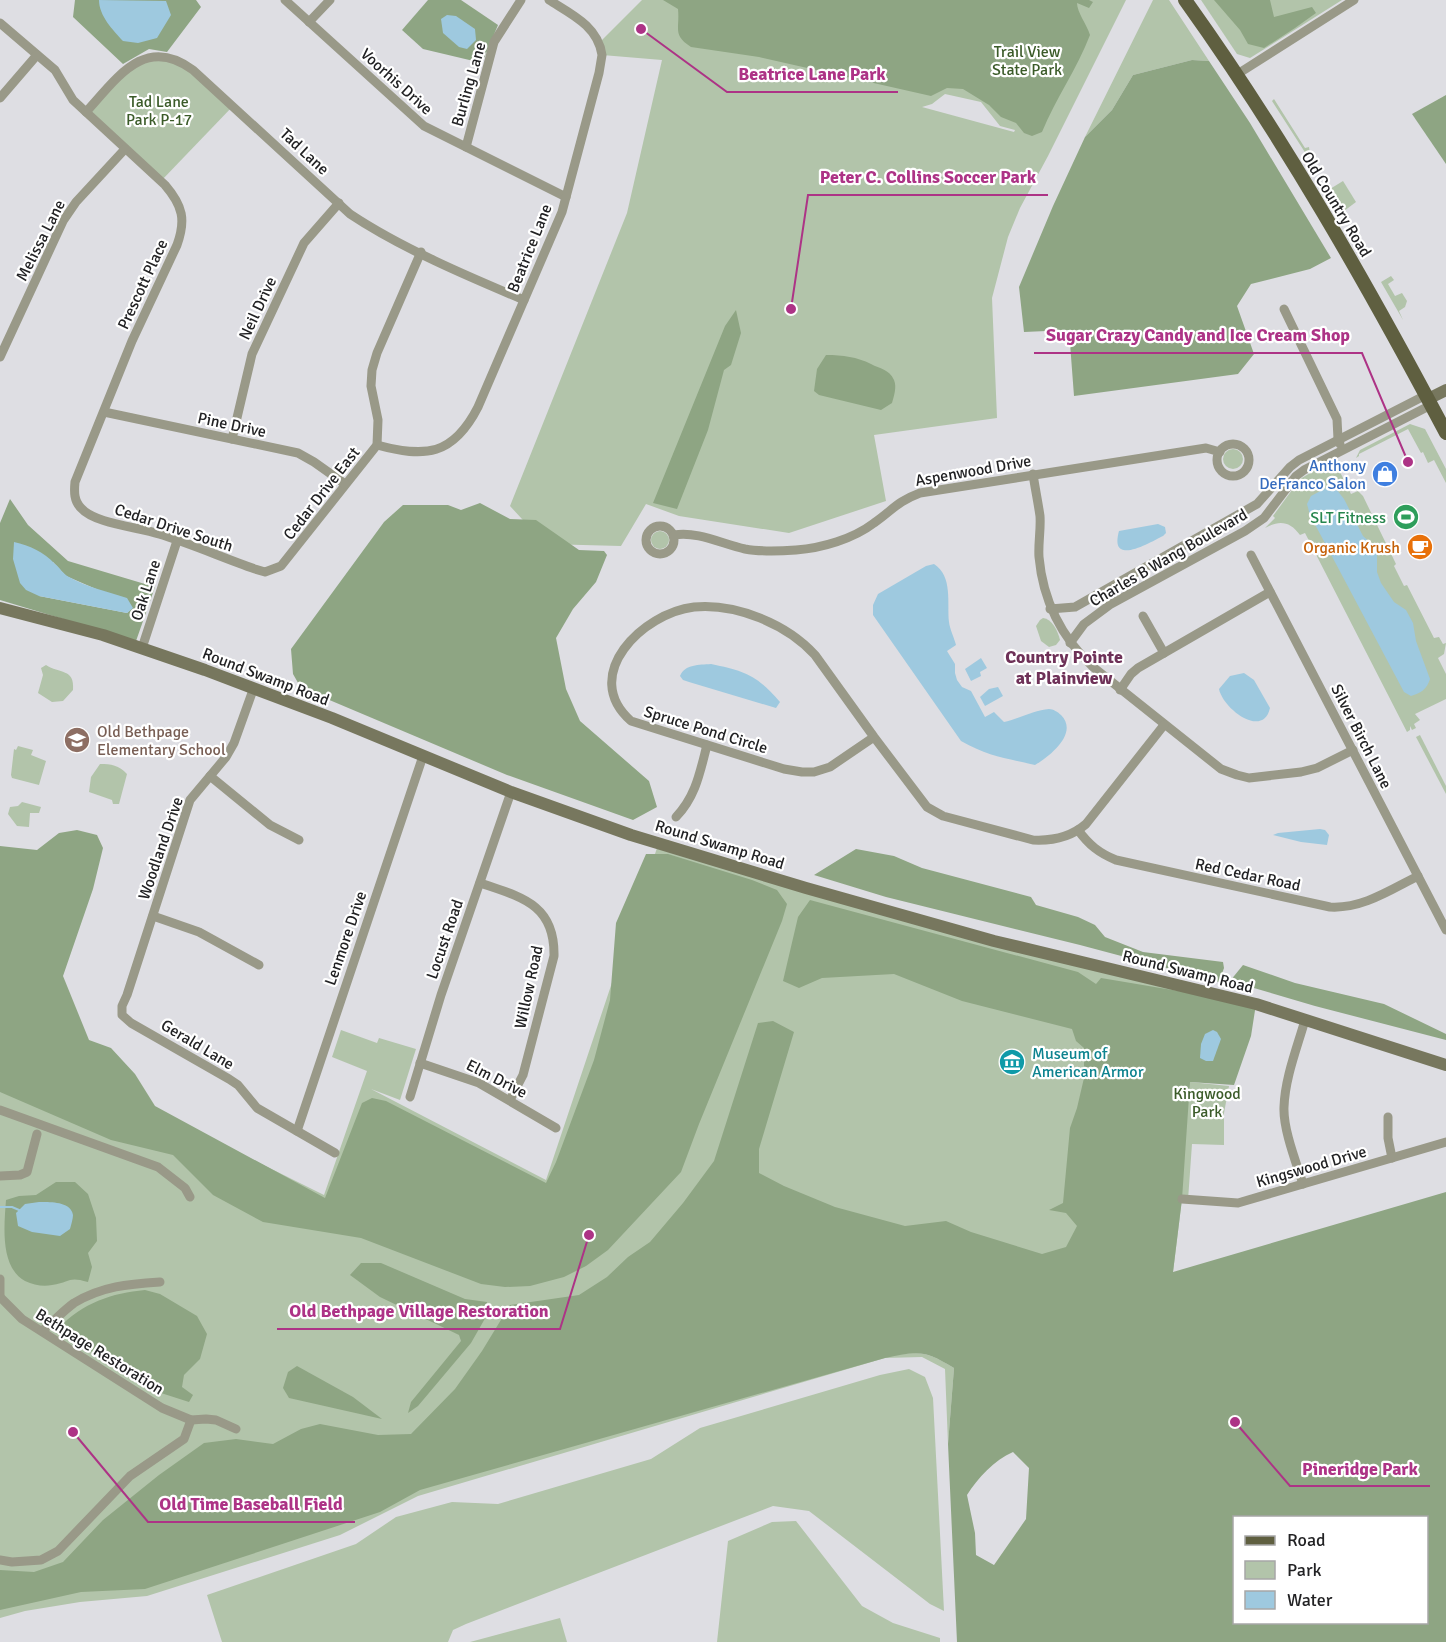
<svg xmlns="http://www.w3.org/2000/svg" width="1446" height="1642" font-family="Signika,sans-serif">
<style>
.green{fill:#b2c4aa;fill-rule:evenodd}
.forest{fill:#8ea583;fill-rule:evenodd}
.water{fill:#9ec9df}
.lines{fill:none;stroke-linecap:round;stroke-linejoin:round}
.stream{stroke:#9ec9df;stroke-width:2}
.street{stroke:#998;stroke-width:9}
.secondary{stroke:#77775e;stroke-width:12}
.primary{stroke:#5f5f40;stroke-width:14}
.labels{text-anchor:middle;stroke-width:4.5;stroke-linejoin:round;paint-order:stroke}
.park-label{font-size:16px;fill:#3b5b29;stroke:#fff}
.street-label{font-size:16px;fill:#222224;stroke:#fff}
.shop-label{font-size:16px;fill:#366cbe;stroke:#fff;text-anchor:end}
.leisure-label{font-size:16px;fill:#27864d;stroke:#fff;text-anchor:end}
.food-label{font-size:16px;fill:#c56008;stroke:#fff;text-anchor:end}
.education-label{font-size:16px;fill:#785e54;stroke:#fff;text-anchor:start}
.culture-label{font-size:16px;fill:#0d838f;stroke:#fff;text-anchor:start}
.neighbourhood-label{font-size:18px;font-weight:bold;fill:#6e3158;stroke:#fff}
.leader{fill:none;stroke:#ad3386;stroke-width:2}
.callout-dot{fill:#ad3386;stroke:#fff;stroke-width:2}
.callout-label{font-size:18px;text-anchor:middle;font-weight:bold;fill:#ad3386;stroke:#fff;stroke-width:4.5;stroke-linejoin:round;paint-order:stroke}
</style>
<rect width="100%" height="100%" fill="#dedee3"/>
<g class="green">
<path d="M642,0h484l-78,156 -28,52 -12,29 -16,61 5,120 -123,17 12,66 -97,32 -110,-17 -33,-12 -25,42 -76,-2 -35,-38 117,-293 35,-153 -60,-5 -2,-13zM945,94l36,8 19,24 15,4 -1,2 -92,-25 10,-3z"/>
<polygon points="1153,0 1169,0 1209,61 1192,60 1133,75 1112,110 1085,137"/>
<polygon points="1201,0 1342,0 1250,58 1237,54"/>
<polygon points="176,60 233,106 161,181 86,112 135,62"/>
<polygon points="1274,99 1305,148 1309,147 1310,154 1308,157 1272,101"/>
<polygon points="1343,181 1356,202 1344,211 1340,210 1329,192 1330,189"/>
<polygon points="1391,276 1394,280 1388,284 1395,296 1402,293 1407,301 1405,307 1399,311 1403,320 1381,282"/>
<polygon points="1410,424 1425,429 1446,469 1446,483 1434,460 1428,463 1423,452 1421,453 1408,429 1359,454 1359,456 1356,458 1360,450"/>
<circle cx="1233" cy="459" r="10"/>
<path d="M1334,459l6,2 5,4 -6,5 12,24 7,-3 5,5 33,68 -2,2 10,20 3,-1 27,53 5,-1 4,7 3,-1 -2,11 -6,4 8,16v25l-31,15 5,6 -6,4 2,4 -4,2 -2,-4v4l-3,2 -102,-199 -5,2c-10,-14 -21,-15 -35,-7l10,-10 -2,-2 27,-37z"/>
<circle cx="660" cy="540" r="9"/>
<path d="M1043,618c9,1 15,13 17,22l-4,5 -7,2 -8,-6 -5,-15 4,-6z"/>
<path d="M46,665c13,9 29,3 27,25l-10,11 -11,1 -14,-9 5,-18 -2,-7z"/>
<polygon points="1420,735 1446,786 1446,794 1416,737"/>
<polygon points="18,746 33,750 31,755 46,761 39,785 12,778 11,775 14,749 16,750"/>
<path d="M100,764c11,0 19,1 27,10l-8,30h-6l-1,-4 -23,-8 2,-15z"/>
<polygon points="22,802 41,807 39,813 30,813 29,827 17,826 8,814 10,807 18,806"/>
<path d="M658,845l537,145 -5,92 39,4 -5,27v32l-32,-1 -4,56 -6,-1 -9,73 -276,83c26,-5 35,0 57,13l-6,76 -3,-75 -23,-12 -37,1 -467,138 -78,39 -193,61 -67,6 -55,9 -25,7v-578l88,38 236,117 43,-124 -35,-14 9,-27 36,13 2,-5 37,11 -16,51 -29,-11 175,91z"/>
<polygon points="909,1369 925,1377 933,1398 944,1611 930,1604 809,1511 773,1506 466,1624 453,1630 448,1642 222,1642 207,1595 356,1544 396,1517 452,1502 498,1504 651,1459 700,1428 880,1375"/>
<polygon points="796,1521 862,1606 893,1623 940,1638 940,1642 717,1642 728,1541 772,1522"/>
<polygon points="560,1618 567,1642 470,1642"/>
</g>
<g class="forest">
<polygon points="75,0 196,0 201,7 167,52 149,49 123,64 73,17"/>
<polygon points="428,0 461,0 498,25 482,63 423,49 402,30"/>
<path d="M663,0h426l4,2 -4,6 -12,-5c0,9 10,22 13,32 -13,34 -34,63 -48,97l-10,4 -8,-3 -8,-10 -15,-6 -12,-12 -26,-16 -16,-1 -16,8 -172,-39 -68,-10c-19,-12 -11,-18 -13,-38z"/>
<polygon points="1214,0 1270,0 1274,17 1312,7 1316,13 1295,28 1264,48 1248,44 1240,30"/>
<polygon points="1192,60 1209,61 1250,123 1331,258 1310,269 1251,284 1237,306 1254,354 1238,374 1074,396 1069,330 1024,332 1019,287 1053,206 1085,137 1112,110 1133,75"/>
<polygon points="1446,95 1446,164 1412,114"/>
<polygon points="736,310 741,333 731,365 724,370 708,430 677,509 653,503 725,326"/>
<path d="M826,355c17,0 31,2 45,9 9,5 18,5 23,16 3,7 0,16 -2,23l-11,7 -62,-15 -5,-4 3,-22z"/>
<path d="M10,499l18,26 40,36 87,26 -19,54 -136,-41v-77zM53,562l13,14 30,13 36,19 -5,5 -88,-17z"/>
<polygon points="480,503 510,519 536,520 579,550 604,551 607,555 596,582 573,609 556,638 566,689 580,721 649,781 657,807 633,820 507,775 301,688 293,674 291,649 384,522 403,505 448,505 461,510"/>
<polygon points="77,830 97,835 103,848 93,889 63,976 89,1040 111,1048 135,1074 155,1106 325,1198 362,1103 372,1098 386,1101 546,1183 556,1162 594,1060 610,1000 616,923 646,854 668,854 752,880 777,890 787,904 782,921 699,1124 681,1172 608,1250 586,1266 564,1277 530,1286 505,1287 481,1284 361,1238 263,1222 213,1195 173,1155 111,1140 0,1092 0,846 37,850 59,833"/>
<polygon points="856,849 894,856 922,868 1031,897 1036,905 1078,917 1095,925 1105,937 1143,952 1223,962 1224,968 1219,982 1080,945 886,897 814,875"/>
<path d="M810,900l268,72 18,12 5,-6 155,26 -5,32 -17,49 -44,-3 -8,117 -9,73 273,-80v450h-489l-9,-198 6,-76c-30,-18 -35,-17 -69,-10l-465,132 -40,22 -235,77 -64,3 -81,18v-40l34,2 29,-10 40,-42 56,-45 45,-32 32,-4 37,5 28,-15 19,-5 58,11 33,-1 44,-45 27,-38 28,-46 69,-10 28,-18 21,-20 22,-15 33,-39 31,-42 44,-138 15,-2 21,11 -35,117v24l25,13 51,21 70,19 41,-5 25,11 71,22 24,-7 11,-21 -11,-13 -17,-3 14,-7 7,-75 7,-20 7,-30v-30l-8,-7 -4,-12 -110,-28 -68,-27 -72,4 -23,10 -16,-7 15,-64zM1013,1452l16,16 -3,51 -32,46 -18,-10 -1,-22 -8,-38c11,-17 27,-35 46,-43zM1234,1518h192v104h-192z"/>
<polygon points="1243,965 1295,983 1384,1004 1446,1034 1446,1040 1315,1006 1230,981"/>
<path d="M56,1182h19l13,12 8,24 1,23 -9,12 4,14 -4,15c-20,-6 -17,0 -36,3 -9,2 -18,0 -27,-4 -25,-14 -21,-54 -19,-81l13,-4 17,-1z"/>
<polygon points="361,1263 381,1263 465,1299 487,1302 487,1315 471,1343 418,1406 408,1413 411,1402 461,1341 459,1335 380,1297 350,1275"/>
<path d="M145,1290l15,4 37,22 10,18 -7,25 -16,16 -2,12 11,8 -4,7 -28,-9 -19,-14 -81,-44 -2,-7c23,-25 53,-35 86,-38z"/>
<polygon points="297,1366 353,1397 382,1419 289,1398 283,1388 288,1372"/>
</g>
<g class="water">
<path d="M99,0l67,1 5,14 -14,23 -19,5 -15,-2c-10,-11 -24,-25 -24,-41z"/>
<polygon points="447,15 456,16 475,29 476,40 467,49 459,47 443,33 441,19"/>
<path d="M1328,487l9,3 7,9 19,37 11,10 3,7v19l4,11 13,19 12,8 7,13 3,18 14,38c-3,10 -9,14 -19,17l-7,-4 -94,-177 -3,-11 4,-8z"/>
<path d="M1158,524l7,3 1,6 -3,3c-14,7 -54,31 -44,-5z"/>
<path d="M14,542c16,4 29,9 41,22 5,4 8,10 14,13 18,10 39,15 58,21l6,10 -6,5 -88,-17 -13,-6 -6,-7 -7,-24z"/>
<path d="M934,564c19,12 13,39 15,58 1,8 5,15 7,23l-9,6 8,13v9l2,7 5,7 9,4 14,26 9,-5 10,10c14,-3 31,-12 45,-13 4,0 9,3 12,6 18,18 -11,41 -26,50 -29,-7 -46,-8 -74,-24l-88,-126v-10l5,-11 48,-28z"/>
<polygon points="981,658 987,668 980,672 981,676 971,681 965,669"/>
<path d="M711,664c34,7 46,11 69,38l-4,6 -87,-26 -6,-2 -3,-4c5,-12 19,-11 31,-12z"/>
<path d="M1244,673l10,7 16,28c-7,31 -47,1 -51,-19l11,-13z"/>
<polygon points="998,687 1003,696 985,706 980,697 989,689"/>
<polygon points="1320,829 1325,830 1329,835 1327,845 1301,842 1273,835 1278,833"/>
<polygon points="1213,1030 1217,1032 1221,1039 1213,1061 1206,1061 1200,1058 1201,1044 1205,1034"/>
<path d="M39,1202c10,0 32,-1 34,13 0,4 -2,10 -3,14l-10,7 -28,-4 -14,-6 -2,-13 9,-9z"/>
</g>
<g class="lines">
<polyline class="stream" points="0,1207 12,1207 19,1210"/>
<g class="street">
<polyline points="285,0 424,126 566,197"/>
<polyline points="309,22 330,0"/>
<path d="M0,23l55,47 18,30 92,85c18,21 21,35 12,60l-45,96 -57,141c-1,10 -1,19 6,26 14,16 58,19 78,26 33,10 64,24 96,35l10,3 16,-6 96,-121 1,-25 -7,-34 1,-16 5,-17 44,-101"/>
<polyline points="1236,75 1354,0"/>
<polyline points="0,98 37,55"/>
<path d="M86,112c31,-34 59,-78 107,-42l157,144c51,34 117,62 174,86"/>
<polyline points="466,147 494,42 521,0"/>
<polyline points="1284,309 1337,419 1338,439 1340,444"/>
<polyline points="0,357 63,221 76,202 125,149"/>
<polyline points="104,412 298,453 314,462 345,484"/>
<polyline points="232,439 252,354 304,243 339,203"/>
<circle cx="1233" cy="460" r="16"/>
<path d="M377,445c48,13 76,11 101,-38l84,-195 37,-139 3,-18c-4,-29 -31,-41 -53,-55"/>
<path d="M1033,474c2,14 5,28 7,42 1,13 -2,28 -1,41 4,44 22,80 54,110l128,102 16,6 12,3 52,-6 16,-4 36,-18"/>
<circle cx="660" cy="540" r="14"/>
<path d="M674,535c24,-4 48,9 71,14 16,3 36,2 51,1 26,-2 57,-11 78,-27 19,-13 22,-21 46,-30l286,-45 14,4"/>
<polyline points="1251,555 1446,930"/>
<polyline points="1050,609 1075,607 1257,504 1290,467 1299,460 1426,395"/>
<polyline points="1143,616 1164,653"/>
<polyline points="1070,643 1084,624 1111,604 1245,531 1264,518 1296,476 1304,470 1431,405"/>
<polyline points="142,648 177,541"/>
<polyline points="253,690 234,743 226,757 190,800 127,995 122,1006 122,1015 131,1023 229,1079 238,1085 257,1108 335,1153"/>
<polyline points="1120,690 1131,674 1138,668 1270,592"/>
<path d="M874,737l-44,30 -16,5h-12l-18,-3 -153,-48c-52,-46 12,-108 63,-114 42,-4 93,17 121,48l59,82 53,70 16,9 90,24c19,1 38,-3 53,-16l78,-99"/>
<polyline points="210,776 270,825 299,840"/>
<path d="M676,817c20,-21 24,-45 31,-72"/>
<path d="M1078,830c11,15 21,23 38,30l214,47c32,2 60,-17 88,-31"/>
<path d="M480,883c41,14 75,21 74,73l-31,119 -13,25"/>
<polyline points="153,916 199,932 259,965"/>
<polyline points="420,1063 479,1083 556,1128"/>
<polyline points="410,1097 441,995 511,792"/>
<polyline points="0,1110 158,1167 185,1188 190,1197"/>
<polyline points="1388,1117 1388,1138 1392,1158"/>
<polyline points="297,1131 423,756"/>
<polyline points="0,1176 20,1175 27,1172 37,1134"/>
<path d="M1303,1184c-7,-22 -20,-55 -19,-77 1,-29 13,-59 21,-87"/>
<polyline points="1182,1199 1238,1203 1446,1142"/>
<polyline points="0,1279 0,1298"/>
<polyline points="0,1297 22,1319 162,1408 191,1420 206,1419 216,1420 236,1429"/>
<path d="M42,1331c11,-9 21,-20 32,-28 28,-17 55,-19 86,-21"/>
<polyline points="0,1560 12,1562 41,1560 58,1551 130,1476 184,1439 191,1420"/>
</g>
<g class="secondary">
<polyline points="1428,399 1446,390"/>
<polyline points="0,608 103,635 205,670 332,718 511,792 631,835 806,888 994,941 1256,1004 1446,1065"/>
</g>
<path class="primary" d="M1185,0c99,138 182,284 261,433"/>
</g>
<defs>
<g id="shop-disc" transform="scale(1.35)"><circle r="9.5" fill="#3f7fe0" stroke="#fff"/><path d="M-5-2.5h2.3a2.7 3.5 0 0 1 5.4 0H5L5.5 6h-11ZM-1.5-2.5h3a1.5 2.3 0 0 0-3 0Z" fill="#fff"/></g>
<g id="stadium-disc" transform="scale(1.35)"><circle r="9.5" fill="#2e9e5b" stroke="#fff"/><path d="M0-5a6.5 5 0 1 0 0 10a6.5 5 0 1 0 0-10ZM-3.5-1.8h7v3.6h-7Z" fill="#fff"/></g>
<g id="cafe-disc" transform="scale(1.35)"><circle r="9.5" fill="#e8710a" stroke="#fff"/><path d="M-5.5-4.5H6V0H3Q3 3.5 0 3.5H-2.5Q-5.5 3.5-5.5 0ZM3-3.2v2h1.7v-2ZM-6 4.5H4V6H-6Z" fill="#fff"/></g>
<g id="school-disc" transform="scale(1.35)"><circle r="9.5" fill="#8d6e63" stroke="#fff"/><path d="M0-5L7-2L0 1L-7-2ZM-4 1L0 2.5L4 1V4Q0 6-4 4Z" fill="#fff"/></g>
<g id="museum-disc" transform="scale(1.35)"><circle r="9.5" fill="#0f9aa8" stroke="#fff"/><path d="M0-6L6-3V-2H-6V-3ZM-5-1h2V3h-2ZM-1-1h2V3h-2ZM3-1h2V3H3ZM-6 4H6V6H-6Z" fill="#fff"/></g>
</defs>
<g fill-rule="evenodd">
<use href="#shop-disc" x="1385" y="474"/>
<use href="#stadium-disc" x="1406" y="517"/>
<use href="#cafe-disc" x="1420" y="547"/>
<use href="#school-disc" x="77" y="740"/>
<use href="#museum-disc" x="1012" y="1062"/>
</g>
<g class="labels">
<g class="park-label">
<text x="1027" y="57">Trail View<tspan x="1027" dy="18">State Park</tspan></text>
<text x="159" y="107">Tad Lane<tspan x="159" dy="18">Park P-17</tspan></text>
<text x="1207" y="1099">Kingwood<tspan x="1207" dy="18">Park</tspan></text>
</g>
<g class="street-label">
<text transform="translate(397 81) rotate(42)" y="6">Voorhis Drive</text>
<text transform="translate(468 84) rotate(-74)" y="6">Burling Lane</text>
<text transform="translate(305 151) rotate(43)" y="6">Tad Lane</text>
<text transform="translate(1337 204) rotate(59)" y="6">Old Country Road</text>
<text transform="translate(40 240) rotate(-63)" y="6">Melissa Lane</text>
<text transform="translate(529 248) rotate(-68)" y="6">Beatrice Lane</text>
<text transform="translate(142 284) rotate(-65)" y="6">Prescott Place</text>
<text transform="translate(257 308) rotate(-65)" y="6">Neil Drive</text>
<text transform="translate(232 424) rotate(12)" y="6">Pine Drive</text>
<text transform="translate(973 470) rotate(-10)" y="6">Aspenwood Drive</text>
<text transform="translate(321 493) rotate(-52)" y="6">Cedar Drive East</text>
<text transform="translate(174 527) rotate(18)" y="6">Cedar Drive South</text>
<text transform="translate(1168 557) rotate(-30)" y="6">Charles B Wang Boulevard</text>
<text transform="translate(145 590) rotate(-72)" y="6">Oak Lane</text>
<text transform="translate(266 676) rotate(21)" y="6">Round Swamp Road</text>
<text transform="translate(706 729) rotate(17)" y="6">Spruce Pond Circle</text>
<text transform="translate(1362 736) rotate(63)" y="6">Silver Birch Lane</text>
<text transform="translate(720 844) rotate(17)" y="6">Round Swamp Road</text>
<text transform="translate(160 848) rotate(-71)" y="6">Woodland Drive</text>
<text transform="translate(1248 874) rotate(12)" y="6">Red Cedar Road</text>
<text transform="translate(345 938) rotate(-71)" y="6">Lenmore Drive</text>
<text transform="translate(444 939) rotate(-71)" y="6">Locust Road</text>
<text transform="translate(1188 971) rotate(14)" y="6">Round Swamp Road</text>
<text transform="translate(528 987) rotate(-78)" y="6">Willow Road</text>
<text transform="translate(198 1044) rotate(31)" y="6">Gerald Lane</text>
<text transform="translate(497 1078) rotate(27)" y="6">Elm Drive</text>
<text transform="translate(1311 1166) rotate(-16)" y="6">Kingswood Drive</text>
<text transform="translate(100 1351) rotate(32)" y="6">Bethpage Restoration</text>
</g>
<g class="shop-label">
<text x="1366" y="471">Anthony<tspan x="1366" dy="18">DeFranco Salon</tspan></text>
</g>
<g class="leisure-label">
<text x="1386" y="523">SLT Fitness</text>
</g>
<g class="food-label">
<text x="1400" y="553">Organic Krush</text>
</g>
<g class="education-label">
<text x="97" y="737">Old Bethpage<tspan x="97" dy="18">Elementary School</tspan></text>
</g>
<g class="culture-label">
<text x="1032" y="1059">Museum of<tspan x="1032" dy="18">American Armor</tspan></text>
</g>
<g class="neighbourhood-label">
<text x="1064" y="663">Country Pointe<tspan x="1064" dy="21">at Plainview</tspan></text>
</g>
</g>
<path class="leader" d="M641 29L727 92H898M791 309L808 195H1048M1408 462L1362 353H1034M589 1235L560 1329H277M1235 1422L1290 1486H1430M73 1432L148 1522H355"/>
<g class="callout-dot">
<circle cx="641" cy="29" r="6"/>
<circle cx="791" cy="309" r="6"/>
<circle cx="1408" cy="462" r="6"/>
<circle cx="589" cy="1235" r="6"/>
<circle cx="1235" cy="1422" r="6"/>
<circle cx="73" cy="1432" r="6"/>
</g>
<g class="callout-label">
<text x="812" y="80">Beatrice Lane Park</text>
<text x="928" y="183">Peter C. Collins Soccer Park</text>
<text x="1198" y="341">Sugar Crazy Candy and Ice Cream Shop</text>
<text x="419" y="1317">Old Bethpage Village Restoration</text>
<text x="1360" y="1475">Pineridge Park</text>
<text x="251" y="1510">Old Time Baseball Field</text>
</g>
<rect x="1233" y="1516" width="195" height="108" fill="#ffffff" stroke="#a7a7a7" stroke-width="1.5"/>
<rect x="1245" y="1536" width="30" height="9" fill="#5f5f40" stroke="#a7a7a7" stroke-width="1.5"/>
<text x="1287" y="1546" font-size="18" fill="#222224">Road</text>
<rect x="1245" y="1561" width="30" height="18" fill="#b2c4aa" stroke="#a7a7a7" stroke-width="1.5"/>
<text x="1287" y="1576" font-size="18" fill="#222224">Park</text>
<rect x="1245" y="1591" width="30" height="18" fill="#9ec9df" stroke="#a7a7a7" stroke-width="1.5"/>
<text x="1287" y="1606" font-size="18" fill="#222224">Water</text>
</svg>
